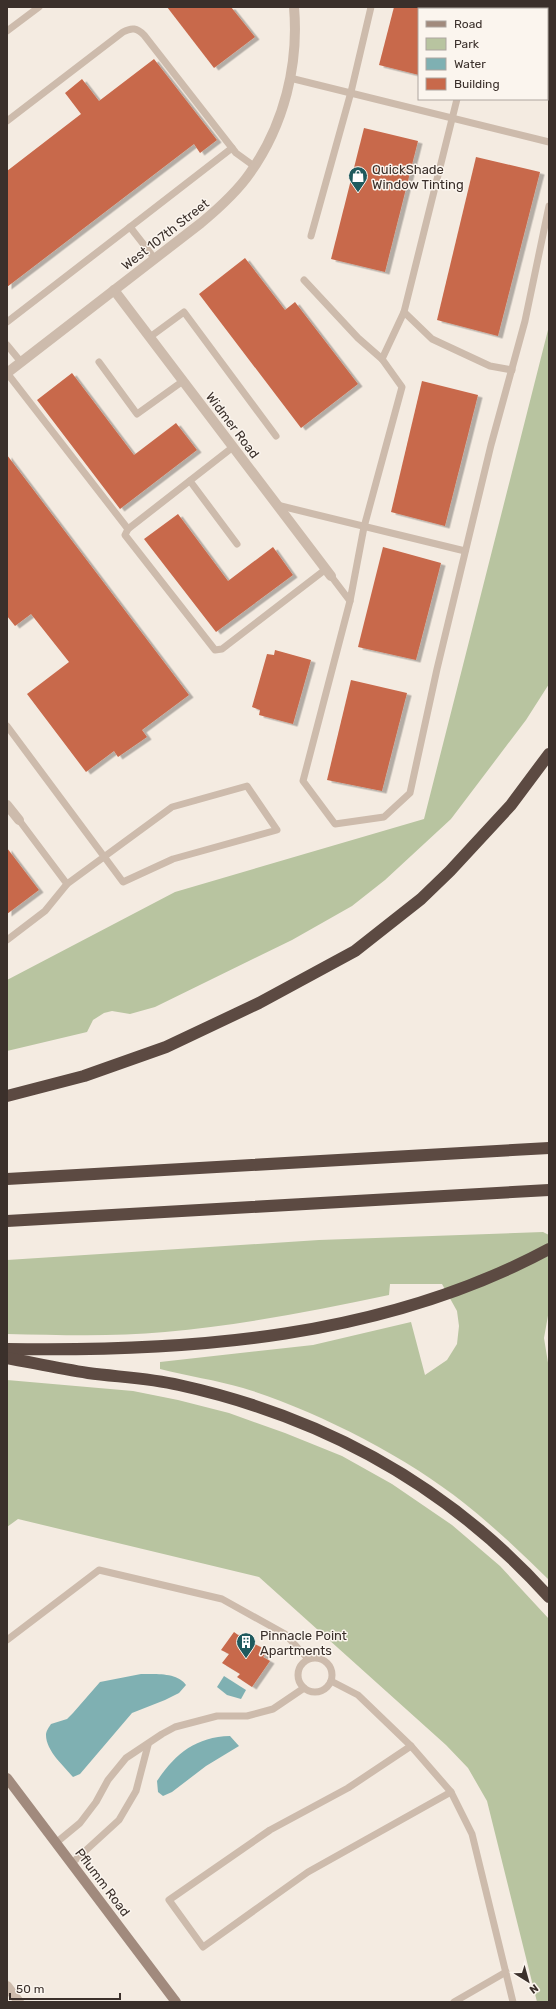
<svg xmlns="http://www.w3.org/2000/svg" width="556" height="2009" font-family="Rubik,sans-serif">
<style>
.green{fill:#b8c4a0}
.water{fill:#7fb0b2}
.building{fill:#c8694b;filter:url(#shadow)}
.lines{fill:none;stroke-linecap:round;stroke-linejoin:round}
.service{stroke:#cdbbac;stroke-width:7}
.minor{stroke:#cdbbac;stroke-width:10}
.secondary{stroke:#a18a7d;stroke-width:10}
.motorway{stroke:#5c4a42;stroke-width:12}
.labels{text-anchor:middle;stroke-width:3;stroke-linejoin:round;paint-order:stroke}
.poi-label{font-size:13px;fill:#3b302b;stroke:#fbf5ee;text-anchor:start}
.street-label{font-size:13px;fill:#3b302b;stroke:#fbf5ee}
</style>
<defs>
<filter id="shadow"><feDropShadow dx="4.5" dy="2.5" stdDeviation="0" flood-color="#0004"/></filter>
</defs>
<rect width="100%" height="100%" fill="#f4ebe1"/>
<g class="green">
<polygon points="549,326 549,684 526,720 451,819 385,880 352,906 292,940 155,1007 130,1014 112,1011 104,1013 93,1020 87,1032 7,1051 7,980 175,892 424,819"/>
<path d="M543,1232l6,3v75l-5,28 5,31v211c-27,-27 -55,-53 -85,-77 -57,-46 -151,-94 -221,-115 -27,-8 -56,-12 -83,-19v-7l153,-17 98,-23 14,53 22,-15 10,-16 2,-18 -2,-15 -15,-27h-52l-1,11c-74,16 -148,30 -224,37 -52,5 -106,3 -158,2v-74l312,-20z"/>
<polygon points="7,1380 133,1391 178,1400 229,1413 285,1433 342,1456 392,1484 452,1525 500,1566 549,1619 549,2002 537,2002 487,1801 468,1768 446,1745 259,1577 18,1519 7,1527"/>
</g>
<g class="water">
<path d="M141,1674c13,0 37,-2 45,11l-7,8 -14,7 -33,13 -52,61 -7,3c-9,-11 -27,-26 -27,-42 0,-4 3,-8 5,-11l16,-5 6,-6 27,-31z"/>
<polygon points="224,1676 246,1690 241,1699 227,1695 217,1687"/>
<path d="M230,1736l9,10 -33,20 -34,26 -9,4 -5,-4 -1,-11c19,-28 39,-44 73,-45z"/>
</g>
<g class="building">
<polygon points="167,7 231,7 255,37 214,68"/>
<polygon points="394,7 419,7 419,75 379,65"/>
<polygon points="154,59 217,140 200,153 194,144 7,287 7,171 81,114 65,93 82,79 99,101"/>
<polygon points="364,128 418,141 385,272 331,259"/>
<polygon points="476,157 540,172 498,336 437,320"/>
<polygon points="245,258 285,310 295,302 358,384 301,428 199,294"/>
<polygon points="72,373 134,455 176,423 197,450 120,509 37,400"/>
<polygon points="422,381 478,395 445,526 391,512"/>
<polygon points="7,455 189,695 142,730 147,737 118,757 114,751 86,772 27,694 69,662 31,614 15,626 7,616"/>
<polygon points="178,514 228,581 273,547 293,575 216,632 144,539"/>
<polygon points="383,547 441,563 416,660 358,647"/>
<polygon points="275,650 311,660 293,724 259,715 260,710 252,707 267,654 274,655"/>
<polygon points="351,680 407,693 382,791 327,780"/>
<polygon points="7,848 39,890 7,914"/>
<polygon points="234,1632 252,1645 253,1643 268,1651 263,1657 270,1661 252,1687 237,1677 240,1674 222,1663 229,1654 221,1650"/>
</g>
<g class="lines">
<g class="service">
<polyline points="479,9 479,7"/>
<polyline points="7,31 39,7"/>
<polyline points="290,78 549,142"/>
<polyline points="457,99 404,312 432,339 490,366 512,370"/>
<path d="M7,121l116,-89c9,-5 14,-4 21,3l92,118 18,13"/>
<polyline points="130,227 232,148"/>
<polyline points="311,236 351,92 371,7"/>
<polyline points="304,280 358,338 382,359"/>
<polyline points="7,322 130,227 155,259"/>
<polyline points="150,337 184,312 276,436"/>
<polyline points="7,345 21,362"/>
<polyline points="99,362 137,414 183,381"/>
<polyline points="7,373 128,529"/>
<polyline points="233,447 128,529 125,535 215,650 222,649 326,569"/>
<polyline points="190,481 237,544"/>
<polyline points="277,505 465,551"/>
<polyline points="331,576 350,601 303,781 335,824 384,817 410,793 437,669 491,445 525,321 549,206"/>
<polyline points="350,601 364,527 402,387 382,359 404,312"/>
<polyline points="7,726 123,882 173,859 277,830 247,786 172,807 67,884"/>
<polyline points="7,940 45,911 67,884 19,820"/>
<polyline points="7,1640 99,1570 222,1599 285,1634 308,1659"/>
<circle cx="315" cy="1675" r="17"/>
<polyline points="331,1681 358,1695 411,1746 451,1792 472,1834 513,2002"/>
<polyline points="411,1746 348,1788 270,1830 169,1900 203,1947 308,1872 451,1792"/>
<polyline points="57,1842 80,1823 96,1802 108,1780 126,1758 162,1734 175,1727 217,1716 247,1716 273,1709 304,1688"/>
<polyline points="72,1863 119,1820 136,1791 148,1745"/>
<polyline points="454,2002 506,1972"/>
</g>
<g class="minor">
<polyline points="114,290 331,576"/>
<path d="M7,373l194,-150c18,-15 36,-31 49,-50 34,-48 49,-108 44,-166"/>
<polyline points="7,805 19,820"/>
<polyline points="7,1986 19,2002"/>
</g>
<polyline class="secondary" points="7,1778 176,2002"/>
<g class="motorway">
<polyline points="7,1096 84,1076 166,1047 259,1003 355,951 421,899 450,871 511,805 549,754"/>
<polyline points="7,1179 549,1148"/>
<polyline points="7,1221 549,1190"/>
<path d="M7,1349c185,3 376,-11 542,-100"/>
<path d="M7,1358c27,5 54,11 81,15 30,4 61,5 91,12 145,32 270,101 370,212"/>
</g>
</g>
<defs>
<g id="shop-pin" transform="scale(1)"><path d="M0 17L-7.5 6A9.5 9.5 0 1 1 7.5 6Z" fill="#1f5a5e" stroke="#fbf5ee"/><path d="M-5-2.5h2.3a2.7 3.5 0 0 1 5.4 0H5L5.5 6h-11ZM-1.5-2.5h3a1.5 2.3 0 0 0-3 0Z" fill="#fff"/></g>
<g id="building-pin" transform="scale(1)"><path d="M0 17L-7.5 6A9.5 9.5 0 1 1 7.5 6Z" fill="#1f5a5e" stroke="#fbf5ee"/><path d="M-4-6H4V6H1V3H-1V6H-4ZM-2.5-4.3h1.7v1.8h-1.7ZM.8-4.3h1.7v1.8H.8ZM-2.5-1h1.7V.8h-1.7ZM.8-1h1.7V.8H.8Z" fill="#fff"/></g>
</defs>
<g fill-rule="evenodd">
<use href="#shop-pin" x="358" y="176"/>
<use href="#building-pin" x="246" y="1642"/>
</g>
<g class="labels">
<g class="poi-label">
<text x="372" y="174">QuickShade<tspan x="372" dy="15">Window Tinting</tspan></text>
<text x="260" y="1640">Pinnacle Point<tspan x="260" dy="15">Apartments</tspan></text>
</g>
<g class="street-label">
<text transform="translate(165 234) rotate(-38)" y="5">West 107th Street</text>
<text transform="translate(233 425) rotate(53)" y="5">Widmer Road</text>
<text transform="translate(103 1882) rotate(53)" y="5">Pflumm Road</text>
</g>
</g>
<rect width="556" height="2009" fill="none" stroke="#3b302b" stroke-width="16"/>
<rect x="418" y="8" width="130" height="92" fill="#fbf5ee" stroke="#aea6a0"/>
<rect x="426" y="21" width="20" height="6" fill="#a18a7d" stroke="#aea6a0"/>
<text x="454" y="28" font-size="12" fill="#3b302b">Road</text>
<rect x="426" y="38" width="20" height="12" fill="#b8c4a0" stroke="#aea6a0"/>
<text x="454" y="48" font-size="12" fill="#3b302b">Park</text>
<rect x="426" y="58" width="20" height="12" fill="#7fb0b2" stroke="#aea6a0"/>
<text x="454" y="68" font-size="12" fill="#3b302b">Water</text>
<rect x="426" y="78" width="20" height="12" fill="#c8694b" stroke="#aea6a0"/>
<text x="454" y="88" font-size="12" fill="#3b302b">Building</text>
<g transform="translate(528 1981) rotate(143)" stroke="#fbf5ee" stroke-width="3" paint-order="stroke">
<path d="M0-3L7 15L0 10L-7 15Z" fill="#3b302b"/>
<text y="-6" font-size="11" font-weight="bold" text-anchor="middle" fill="#3b302b">N</text>
</g>
<path d="M10 1993v6h110v-6" fill="none" stroke="#3b302b" stroke-width="2"/>
<text x="16" y="1993" font-size="12" fill="#3b302b" stroke="#fbf5ee" stroke-width="3" paint-order="stroke">50 m</text>
</svg>
